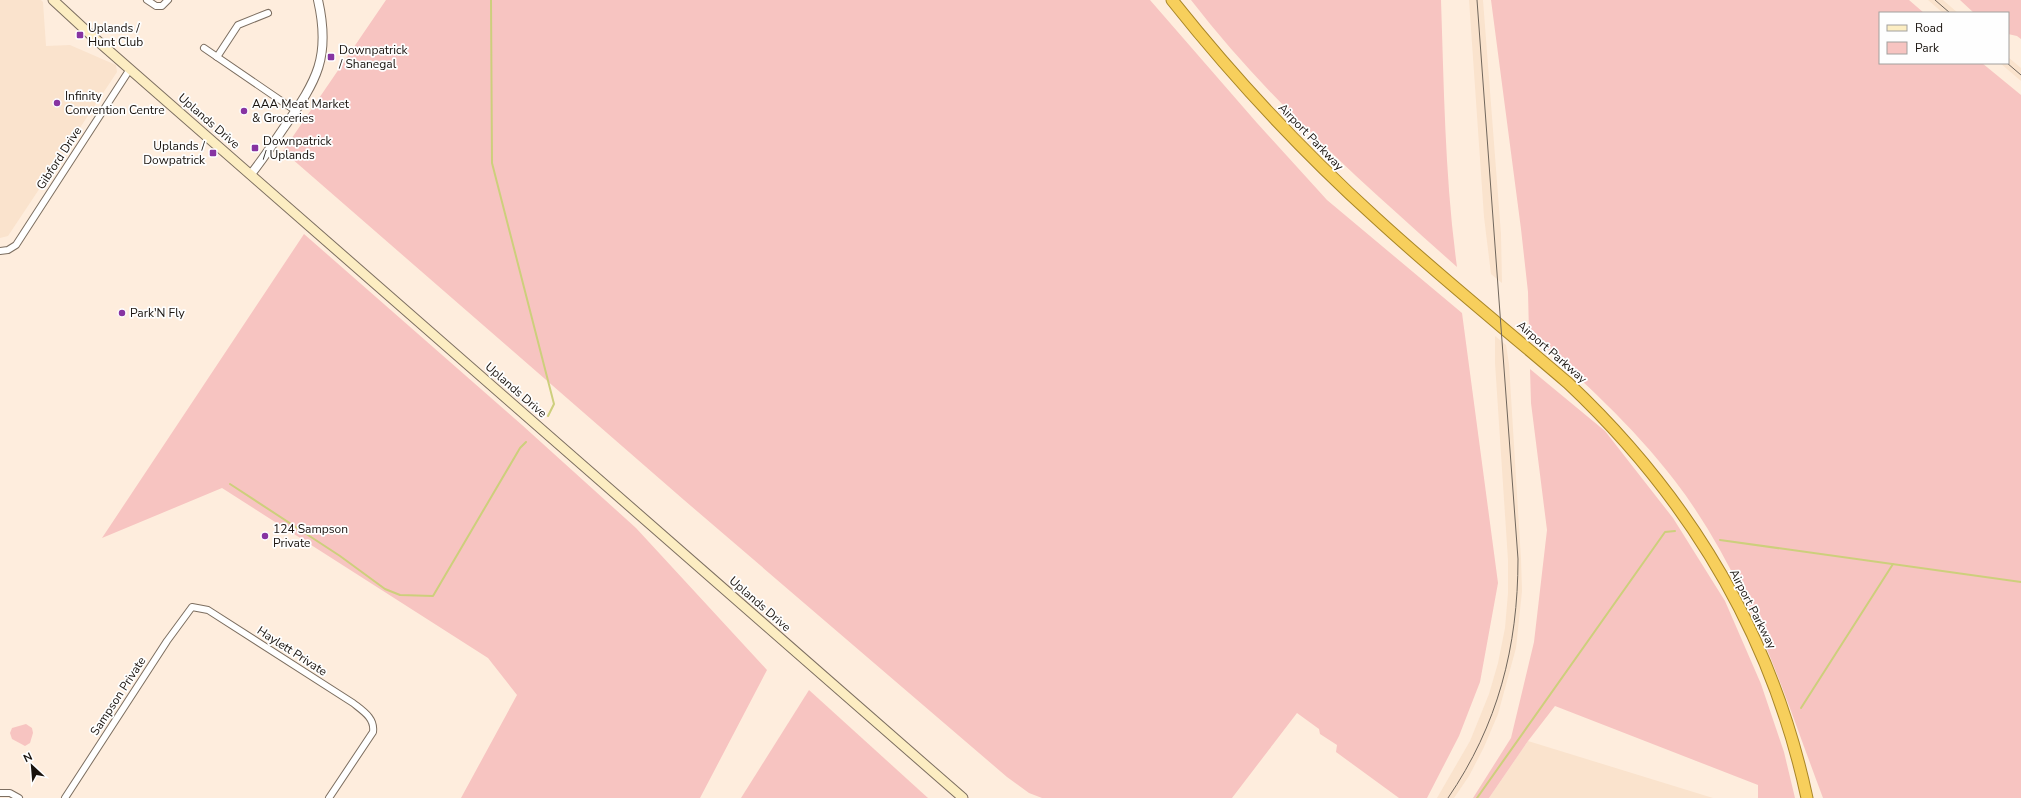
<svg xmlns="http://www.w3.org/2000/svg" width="2021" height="798" font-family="'Nunito Sans',sans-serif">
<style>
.built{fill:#fae3cd}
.green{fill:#f7c4c1}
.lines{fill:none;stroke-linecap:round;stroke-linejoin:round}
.stream{stroke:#cdcf7c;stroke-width:2}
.minor-casing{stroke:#7c6e60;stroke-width:8}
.tertiary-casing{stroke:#7c6e60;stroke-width:10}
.secondary-casing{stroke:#7c6e60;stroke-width:11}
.trunk-casing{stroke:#a88526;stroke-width:13}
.minor{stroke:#fff;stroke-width:6}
.tertiary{stroke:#fff;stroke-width:8}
.secondary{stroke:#fcedc2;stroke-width:9}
.trunk{stroke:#f7cf5c;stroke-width:11}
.tram{stroke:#70665c;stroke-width:1}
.poi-dot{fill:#8734a2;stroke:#fefefe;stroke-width:1.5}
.labels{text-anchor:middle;stroke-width:3.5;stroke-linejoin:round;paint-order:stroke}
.poi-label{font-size:12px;fill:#19130e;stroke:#fefefe;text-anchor:start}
.street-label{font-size:12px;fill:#19130e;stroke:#fefefe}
</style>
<rect width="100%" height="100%" fill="#feeddd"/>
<g class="built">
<polygon points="0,0 41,0 43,2 46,46 70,45 116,65 117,72 8,236 0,238"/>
<polygon points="1469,0 1483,0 1501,234 1502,283 1491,274 1484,217"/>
<polygon points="1928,0 1943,0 1958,13 1943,13"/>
<polygon points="2008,57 2021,68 2021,81 2000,63 2008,63"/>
<polygon points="1495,336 1506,345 1509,364 1521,559 1522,591 1516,648 1498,714 1484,747 1469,776 1454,798 1437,798 1470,741 1489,694 1498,663 1505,628 1508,593 1508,560 1495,363"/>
<polygon points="1528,741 1713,798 1489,798"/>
</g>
<g class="green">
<polygon points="386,0 1150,0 1257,123 1327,200 1462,313 1498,583 1480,682 1459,736 1427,798 1399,798 1336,752 1337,745 1320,734 1319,729 1297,713 1232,798 1042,798 1029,793 1007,777 684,500 283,151"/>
<path d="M1191,0h250c3,89 4,179 16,267 -94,-84 -189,-167 -266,-267z"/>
<path d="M1491,0h418l15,13h-44v50h102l39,32v703h-198c-41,-109 -76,-223 -148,-317 -42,-55 -94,-102 -146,-148l-1,-41 -7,-63z"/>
<polygon points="1960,0 2021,0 2021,39 2017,36 2008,34 2008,13 1974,13"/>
<polygon points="304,234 522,425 636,528 767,670 700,798 461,798 517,695 488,658 222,488 102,538"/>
<polygon points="1530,369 1605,431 1673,518 1725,601 1761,684 1784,752 1795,798 1758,798 1758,785 1555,706 1528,741 1489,798 1473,798 1511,738 1534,642 1547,530 1531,403"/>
<polygon points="809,690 928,798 741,798"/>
<polygon points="26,724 32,728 33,733 30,743 25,746 12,739 10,733 12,728"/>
</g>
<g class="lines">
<g class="stream">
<polyline points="491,0 492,163 554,404 548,416"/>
<polyline points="230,484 340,556 385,589 400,595 433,596 520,448 526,442"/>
<polyline points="1720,540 2021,582"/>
<polyline points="1801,708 1893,564"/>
<polyline points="1477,798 1665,532 1675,531"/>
</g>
<g class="minor-casing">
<g id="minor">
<polyline points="147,0 156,6 162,6 168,0"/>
<polyline points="204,48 296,111"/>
<polyline points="217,57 238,25 268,13"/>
<polyline points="0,251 8,250 16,245 130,69"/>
<polyline points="0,793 10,793 19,798"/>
<path d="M65,798l102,-157 25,-34 16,3 145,93c10,8 22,15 20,29l-44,66"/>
</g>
</g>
<g class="tertiary-casing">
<path id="tertiary" d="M251,174c13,-16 23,-32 34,-48 32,-46 46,-69 33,-126"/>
</g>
<g class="secondary-casing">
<polyline id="secondary" points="53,0 92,36 963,798"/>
</g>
<g class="trunk-casing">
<path id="trunk" d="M1172,0c62,78 130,151 204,218 62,57 128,110 192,165 121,114 204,252 239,415"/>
</g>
<use href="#minor" class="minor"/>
<use href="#tertiary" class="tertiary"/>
<use href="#secondary" class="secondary"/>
<use href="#trunk" class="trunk"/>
<g class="tram">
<polyline points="1935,0 1950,13"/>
<polyline points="2007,63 2021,75"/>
<path d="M1448,798c50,-73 70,-151 70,-239l-41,-559"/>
</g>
</g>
<g class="poi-dot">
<rect x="76" y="31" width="8" height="8" rx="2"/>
<rect x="327" y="53" width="8" height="8" rx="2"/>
<circle cx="57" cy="103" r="4"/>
<circle cx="244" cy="111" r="4"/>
<rect x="251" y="144" width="8" height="8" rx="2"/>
<rect x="209" y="149" width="8" height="8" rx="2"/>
<circle cx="122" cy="313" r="4"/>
<circle cx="265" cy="536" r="4"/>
</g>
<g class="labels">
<g class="poi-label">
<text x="88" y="32">Uplands /<tspan x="88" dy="14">Hunt Club</tspan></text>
<text x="339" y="54">Downpatrick<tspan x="339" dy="14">/ Shanegal</tspan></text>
<text x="65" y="100">Infinity<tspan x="65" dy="14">Convention Centre</tspan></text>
<text x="252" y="108">AAA Meat Market<tspan x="252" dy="14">&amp; Groceries</tspan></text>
<text x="263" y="145">Downpatrick<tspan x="263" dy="14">/ Uplands</tspan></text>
<text x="205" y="150" text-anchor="end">Uplands /<tspan x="205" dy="14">Dowpatrick</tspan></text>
<text x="130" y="317">Park'N Fly</text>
<text x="273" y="533">124 Sampson<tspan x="273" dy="14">Private</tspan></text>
</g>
<g class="street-label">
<text transform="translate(209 121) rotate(41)" y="4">Uplands Drive</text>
<text transform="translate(1311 137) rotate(46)" y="4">Airport Parkway</text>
<text transform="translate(59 158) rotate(-57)" y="4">Gibford Drive</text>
<text transform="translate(1552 352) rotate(41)" y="4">Airport Parkway</text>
<text transform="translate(516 390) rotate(41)" y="4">Uplands Drive</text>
<text transform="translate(760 604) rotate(41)" y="4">Uplands Drive</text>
<text transform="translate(1753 609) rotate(63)" y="4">Airport Parkway</text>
<text transform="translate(292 651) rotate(33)" y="4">Haylett Private</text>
<text transform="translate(118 696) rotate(-57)" y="4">Sampson Private</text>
</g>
</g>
<rect x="1879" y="12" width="130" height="52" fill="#fefefe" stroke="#a2a09e"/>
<rect x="1887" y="25" width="20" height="6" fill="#fcedc2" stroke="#a2a09e"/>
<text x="1915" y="32" font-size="12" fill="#19130e">Road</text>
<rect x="1887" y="42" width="20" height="12" fill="#f7c4c1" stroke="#a2a09e"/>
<text x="1915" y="52" font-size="12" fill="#19130e">Park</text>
<g transform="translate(32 766) rotate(334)" stroke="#fefefe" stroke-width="3" paint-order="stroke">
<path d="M0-3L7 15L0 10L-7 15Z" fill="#19130e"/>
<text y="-6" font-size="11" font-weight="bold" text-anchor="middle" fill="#19130e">N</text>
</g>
</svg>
